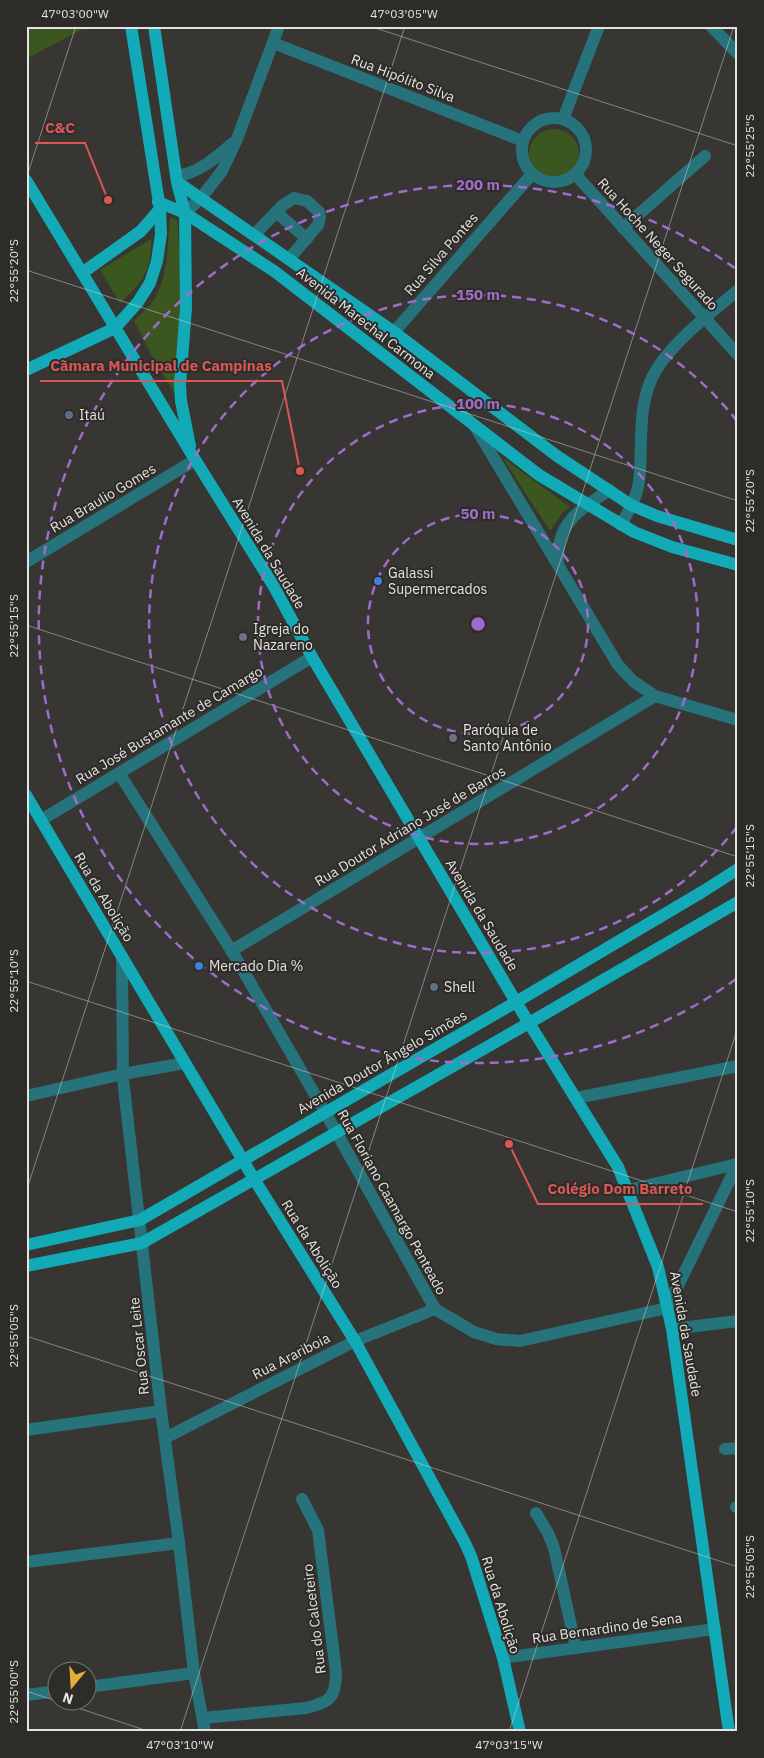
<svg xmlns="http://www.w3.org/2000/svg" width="764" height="1758" font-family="'IBM Plex Sans',sans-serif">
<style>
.green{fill:#3c5620}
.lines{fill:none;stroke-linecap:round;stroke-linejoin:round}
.path{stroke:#8f8e8b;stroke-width:2.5;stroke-dasharray:4 2.5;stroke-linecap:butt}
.minor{stroke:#26737c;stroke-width:12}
.major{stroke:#13aab8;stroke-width:12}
.ticks{fill:none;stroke:#e4e3e1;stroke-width:1;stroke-opacity:0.45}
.ring{fill:none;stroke:#a06ccb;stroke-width:2.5;stroke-dasharray:9 6}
.service-dot{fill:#5c6f8a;stroke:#2e2c29;stroke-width:2}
.shop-dot{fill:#3f7fe0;stroke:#2e2c29;stroke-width:2}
.worship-dot{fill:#6b7280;stroke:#2e2c29;stroke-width:2}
.labels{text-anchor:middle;stroke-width:4;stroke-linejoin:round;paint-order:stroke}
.street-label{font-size:14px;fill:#e4e3e1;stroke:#2e2c29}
.poi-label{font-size:14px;fill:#e4e3e1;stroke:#2e2c29;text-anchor:start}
.centre{fill:#a06ccb;stroke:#2e2c29;stroke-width:2.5}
.ring-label{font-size:15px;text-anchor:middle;font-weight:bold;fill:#a06ccb;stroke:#2e2c29;stroke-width:4;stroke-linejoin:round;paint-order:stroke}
.leader{fill:none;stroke:#da5756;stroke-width:2}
.callout-dot{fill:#da5756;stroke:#2e2c29;stroke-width:2}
.callout-label{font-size:15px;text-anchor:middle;font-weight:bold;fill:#da5756;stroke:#2e2c29;stroke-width:4;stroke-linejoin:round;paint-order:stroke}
.neatline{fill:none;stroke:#e4e3e1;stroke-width:2}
.ticks-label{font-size:12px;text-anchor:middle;fill:#e4e3e1}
</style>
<rect width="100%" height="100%" fill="#383633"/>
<g class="green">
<polygon points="26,26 88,26 26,59"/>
<circle cx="554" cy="154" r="25"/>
<path d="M170,217l7,3 7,93 -8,83 -22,-36 -20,-39c6,-7 17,-15 21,-23 13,-24 13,-54 15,-81z"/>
<path d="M151,239c2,30 -10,45 -31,64l-20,-33z"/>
<polygon points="502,457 570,507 562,513 550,531"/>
</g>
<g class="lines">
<polyline class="path" points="61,26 62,28"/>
<g class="minor">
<polyline points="711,26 738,54"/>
<polyline points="273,43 523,141"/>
<circle cx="554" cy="150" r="32"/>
<polyline points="563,119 599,26"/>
<polyline points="576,175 738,355"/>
<path d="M176,176c24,-3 40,-19 57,-33"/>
<polyline points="276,212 307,239"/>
<polyline points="185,213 201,198 222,171 237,139 279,26"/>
<polyline points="623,228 705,156"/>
<polyline points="254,235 283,205 294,198 307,201 319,212 320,218 318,225 289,259"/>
<polyline points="394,332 532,174"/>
<polyline points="474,425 618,665 633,681 655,696 738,720"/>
<path d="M621,525c7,-13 16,-28 18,-43 4,-33 -2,-70 12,-102 15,-34 59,-66 87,-90"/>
<polyline points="26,562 195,460"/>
<path d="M558,564c-2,-42 21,-53 51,-74"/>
<polyline points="119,773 233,953 325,1112 435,1309 474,1332 496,1339 520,1341 667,1308 738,1163"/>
<polyline points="41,820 312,657"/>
<polyline points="231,951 655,696"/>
<polyline points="122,956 123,1079 161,1411 179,1543 194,1673 205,1732"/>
<polyline points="26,1096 123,1074 185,1063"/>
<polyline points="576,1098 738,1066"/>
<polyline points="628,1190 737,1164"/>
<polyline points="672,1329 738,1321"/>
<polyline points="26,1430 161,1411"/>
<polyline points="165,1438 355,1341 435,1309"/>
<polyline points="725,1449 738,1448"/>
<polyline points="736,1507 738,1507"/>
<polyline points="536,1513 548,1533 554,1548 576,1648"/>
<polyline points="26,1562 179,1543"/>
<polyline points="503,1658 715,1629"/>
<polyline points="88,1687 194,1673"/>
<polyline points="26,1695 58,1691"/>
<path d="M203,1718l103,-10c24,-6 30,-10 30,-36l-18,-142 -16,-31"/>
</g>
<g class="major">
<polyline points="154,26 177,182 185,213 186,308 180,384 181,401 190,446"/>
<polyline points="26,180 191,453 273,585 312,657 516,1002 618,1167 658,1267 672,1329 729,1732"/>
<polyline points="177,182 394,332 557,456 631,505 657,516 738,540"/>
<polyline points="158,202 185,213 274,271 539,475 634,532 672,547 738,565"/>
<polyline points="82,273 141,231 160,209"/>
<polyline points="26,370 115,328 138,302 150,283 157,261 161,234 160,209 131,26"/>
<polyline points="26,795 254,1179 355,1341 464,1541 471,1556 503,1658 520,1732"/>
<polyline points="26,1245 140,1220 516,1002 702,892 738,869"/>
<polyline points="26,1266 142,1243 529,1023 738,902"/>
</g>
</g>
<path class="ticks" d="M369,26l369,120M26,179l50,-153M26,270l712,231M26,625l712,232M26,981l712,231M26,1192l379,-1166M26,1336l712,231M26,1691l125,41M180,1732l554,-1706M509,1732l229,-705"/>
<g class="ring">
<circle cx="478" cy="624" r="110"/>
<circle cx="478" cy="624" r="220"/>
<path d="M737 827A329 329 0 1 1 737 421"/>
<path d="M736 979A439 439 0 1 1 736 269"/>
</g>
<g class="service-dot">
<circle cx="69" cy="415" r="5"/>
<circle cx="434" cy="987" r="5"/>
</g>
<g class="shop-dot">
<circle cx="378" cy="581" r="5"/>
<circle cx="199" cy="966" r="5"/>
</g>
<g class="worship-dot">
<circle cx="243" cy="637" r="5"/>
<circle cx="453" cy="738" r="5"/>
</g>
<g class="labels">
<g class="street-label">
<text transform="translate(403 78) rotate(21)" y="5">Rua Hipólito Silva</text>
<text transform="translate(658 244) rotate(48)" y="5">Rua Hoche Neger Segurado</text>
<text transform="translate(441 254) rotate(-49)" y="5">Rua Silva Pontes</text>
<text transform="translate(366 323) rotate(38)" y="5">Avenida Marechal Carmona</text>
<text transform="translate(103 498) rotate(-31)" y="5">Rua Braulio Gomes</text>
<text transform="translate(269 553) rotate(59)" y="5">Avenida da Saudade</text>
<text transform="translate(169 725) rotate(-31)" y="5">Rua José Bustamante de Camargo</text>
<text transform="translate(410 826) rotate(-31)" y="5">Rua Doutor Adriano José de Barros</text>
<text transform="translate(104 897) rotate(59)" y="5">Rua da Abolição</text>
<text transform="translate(482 915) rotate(59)" y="5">Avenida da Saudade</text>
<text transform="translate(382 1062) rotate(-30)" y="5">Avenida Doutor Ângelo Simões</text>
<text transform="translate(392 1202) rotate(61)" y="5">Rua Floriano Caamargo Penteado</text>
<text transform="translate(312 1244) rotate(58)" y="5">Rua da Abolição</text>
<text transform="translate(686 1334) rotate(80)" y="5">Avenida da Saudade</text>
<text transform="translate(139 1346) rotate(-96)" y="5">Rua Oscar Leite</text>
<text transform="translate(291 1356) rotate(-27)" y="5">Rua Arariboia</text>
<text transform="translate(501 1605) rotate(73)" y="5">Rua da Abolição</text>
<text transform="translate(314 1619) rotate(-97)" y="5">Rua do Calceteiro</text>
<text transform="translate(607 1628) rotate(-8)" y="5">Rua Bernardino de Sena</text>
</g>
<g class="poi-label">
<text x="79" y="420">Itaú</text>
<text x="388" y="578">Galassi<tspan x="388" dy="16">Supermercados</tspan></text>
<text x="253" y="634">Igreja do<tspan x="253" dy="16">Nazareno</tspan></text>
<text x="463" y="735">Paróquia de<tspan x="463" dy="16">Santo Antônio</tspan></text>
<text x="209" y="971">Mercado Dia %</text>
<text x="444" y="992">Shell</text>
</g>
</g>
<circle cx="478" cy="624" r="8" class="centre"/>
<g class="ring-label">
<text x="478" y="190">200 m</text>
<text x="478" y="300">150 m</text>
<text x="478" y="409">100 m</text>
<text x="478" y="519">50 m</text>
</g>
<path class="leader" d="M108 200L85 143H35M300 471L282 381H40M509 1144L538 1204H703"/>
<g class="callout-dot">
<circle cx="108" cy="200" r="5"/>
<circle cx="300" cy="471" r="5"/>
<circle cx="509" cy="1144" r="5"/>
</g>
<g class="callout-label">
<text x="60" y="133">C&amp;C</text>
<text x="161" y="371">Cãmara Municipal de Campinas</text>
<text x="620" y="1194">Colégio Dom Barreto</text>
</g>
<rect width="764" height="1758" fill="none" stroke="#2e2c29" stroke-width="55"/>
<g transform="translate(72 1686) rotate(198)"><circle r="24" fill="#2e2c29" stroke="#777573"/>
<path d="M0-4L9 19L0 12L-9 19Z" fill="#e6ad36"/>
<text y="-8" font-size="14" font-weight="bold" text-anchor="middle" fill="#e4e3e1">N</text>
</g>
<rect x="28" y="28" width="708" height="1702" class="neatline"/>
<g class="ticks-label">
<text x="75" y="18">47°03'00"W</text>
<text x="404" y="18">47°03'05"W</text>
<text transform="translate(750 146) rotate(-90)" y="4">22°55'25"S</text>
<text transform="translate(14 271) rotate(-90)" y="4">22°55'20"S</text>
<text transform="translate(750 501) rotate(-90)" y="4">22°55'20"S</text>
<text transform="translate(14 626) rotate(-90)" y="4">22°55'15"S</text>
<text transform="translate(750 856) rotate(-90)" y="4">22°55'15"S</text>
<text transform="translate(14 981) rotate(-90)" y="4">22°55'10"S</text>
<text transform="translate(750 1211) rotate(-90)" y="4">22°55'10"S</text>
<text transform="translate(14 1336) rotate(-90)" y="4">22°55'05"S</text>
<text transform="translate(750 1567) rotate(-90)" y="4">22°55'05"S</text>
<text transform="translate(14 1692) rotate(-90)" y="4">22°55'00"S</text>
<text x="180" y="1749">47°03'10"W</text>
<text x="509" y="1749">47°03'15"W</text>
</g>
</svg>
